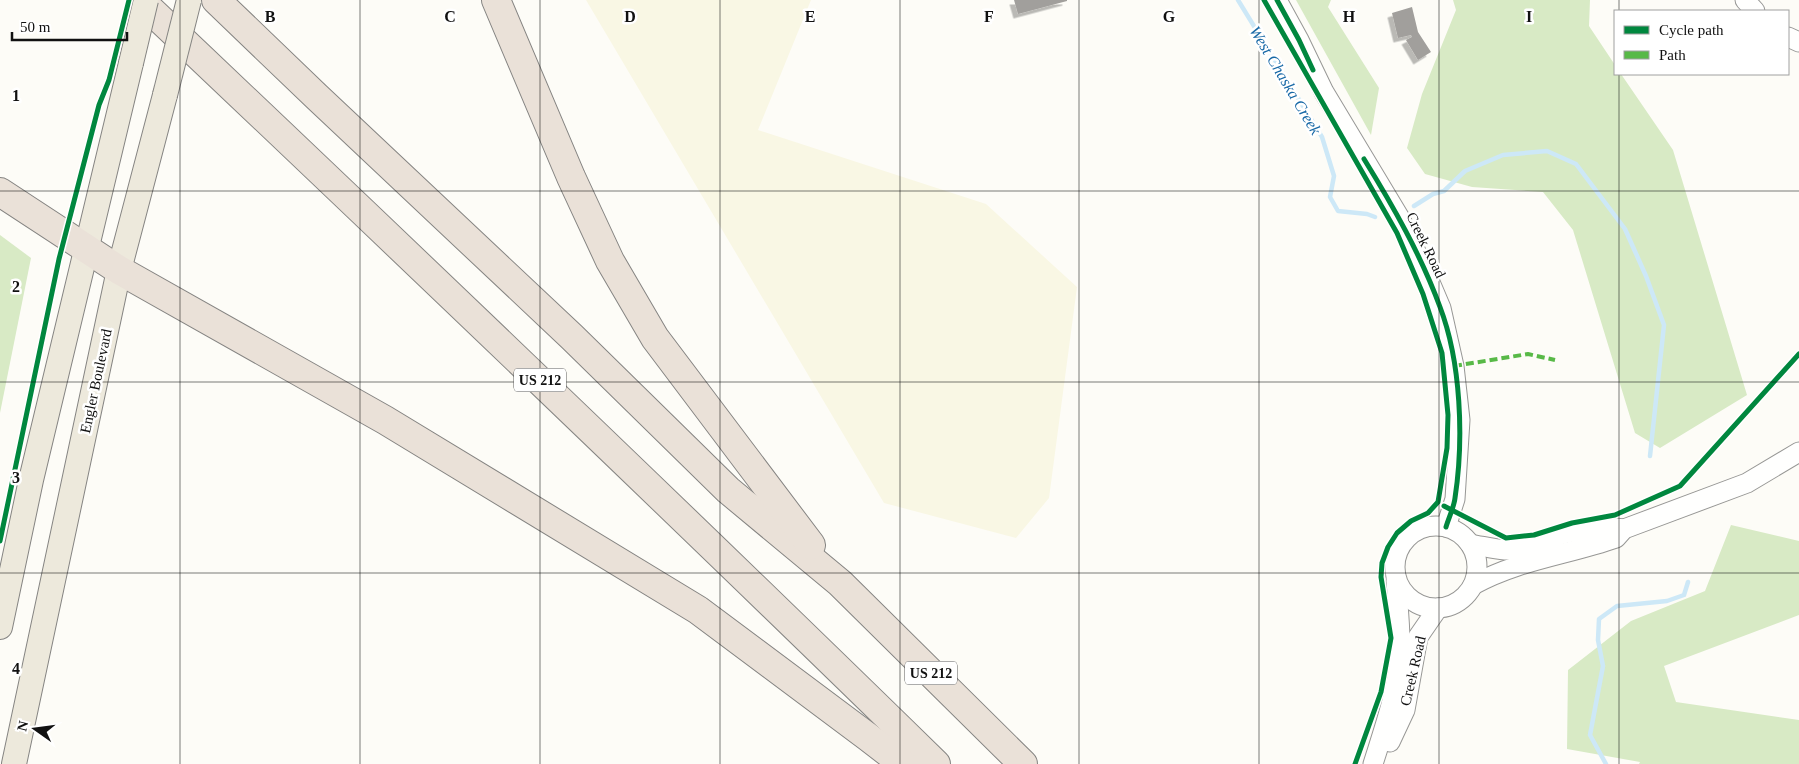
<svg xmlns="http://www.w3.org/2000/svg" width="1799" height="764" font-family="'Times New Roman',serif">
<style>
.farmland{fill:#f9f7e4}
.forest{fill:#d8eac5}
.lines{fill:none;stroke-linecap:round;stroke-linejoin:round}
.stream{stroke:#cde8f7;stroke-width:4.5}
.building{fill:#a19f9c;filter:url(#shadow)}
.minor-casing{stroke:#979795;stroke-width:21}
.major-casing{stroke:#858482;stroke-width:26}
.highway-casing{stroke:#858482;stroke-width:30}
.minor{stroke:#fffffe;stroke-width:19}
.major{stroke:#ede9dc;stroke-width:24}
.highway{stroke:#eae1d8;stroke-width:28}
.major-bridge-casing{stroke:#858482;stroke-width:26;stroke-linecap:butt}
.major-bridge{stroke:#ede9dc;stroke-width:24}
.quiet{stroke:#58b947;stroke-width:4;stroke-dasharray:8 4;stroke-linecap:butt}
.cycleway-casing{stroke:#fff;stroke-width:8}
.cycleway{stroke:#00873e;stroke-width:5}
.grid{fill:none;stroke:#111;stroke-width:1;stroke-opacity:0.55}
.labels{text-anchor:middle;stroke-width:5;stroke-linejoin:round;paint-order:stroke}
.shield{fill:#fff;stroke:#585858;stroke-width:1}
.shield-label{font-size:14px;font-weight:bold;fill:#111}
.street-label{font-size:15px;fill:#111;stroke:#fff}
.water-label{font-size:16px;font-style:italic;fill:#1768a6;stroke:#fff}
.grid-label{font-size:16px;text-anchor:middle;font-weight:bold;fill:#111;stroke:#fff;stroke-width:5;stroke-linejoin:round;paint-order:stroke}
</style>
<defs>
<filter id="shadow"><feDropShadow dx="-4.5" dy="4.5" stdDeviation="0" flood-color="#0004"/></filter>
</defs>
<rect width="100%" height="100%" fill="#fdfcf7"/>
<polygon class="farmland" points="586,0 811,0 758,130 986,204 1077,287 1049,498 1016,538 884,503"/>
<g class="forest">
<polygon points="1296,0 1331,0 1328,7 1379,88 1371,135"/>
<polygon points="1453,0 1590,0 1589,26 1615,65 1615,74 1621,74 1673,150 1747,395 1660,448 1635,433 1573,230 1543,192 1472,187 1425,174 1407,148 1422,94 1456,10"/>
<polygon points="0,235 31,258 0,413"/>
<polygon points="1731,525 1799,541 1799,615 1664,666 1676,702 1799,720 1799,764 1639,764 1640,762 1567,749 1568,670 1631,621 1705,591"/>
</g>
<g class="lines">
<g class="stream">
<polyline points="1238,0 1322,137 1334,176 1330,197 1338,211 1367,214 1375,217"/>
<polyline points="1414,206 1433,194 1444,191 1465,171 1503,155 1547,151 1576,164 1625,229 1646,276 1664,325 1650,456"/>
<polyline points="1606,764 1590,735 1603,666 1598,640 1599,619 1617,606 1667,601 1684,595 1688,582"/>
</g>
</g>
<g class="building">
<polygon points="1014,0 1067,0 1067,1 1018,14"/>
<polygon points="1412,7 1418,32 1431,52 1418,60 1406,40 1412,37 1411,35 1398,38 1392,13"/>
</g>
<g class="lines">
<g class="minor-casing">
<g id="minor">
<polyline points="1277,0 1299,40 1324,92 1401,220 1427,275 1441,308 1454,366 1460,420 1455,499 1446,527"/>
<polyline points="1745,0 1755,11"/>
<polyline points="1788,37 1799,42"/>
<circle cx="1436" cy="567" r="41"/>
<path d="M1470,544c12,2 24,5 35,6 16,1 30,-7 45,-12 24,-8 49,-13 74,-9"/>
<path d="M1473,585c45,-25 94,-30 143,-47l8,-9 123,-46 52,-31"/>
<polyline points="1390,742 1405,710 1418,637 1438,608"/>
<path d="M1373,764c11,-35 24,-72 27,-109 1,-25 -2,-49 -4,-74"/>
</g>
</g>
<g class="major-casing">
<g id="major">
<polyline points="0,627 31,480 131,63"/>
<polyline points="14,764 119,270 165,95"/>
</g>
</g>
<g class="highway-casing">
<g id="highway">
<path d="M140,0c267,253 533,507 796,764"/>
<polyline points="216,0 316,96 572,337 728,490 840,583 1023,764"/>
<polyline points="496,0 571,177 610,261 655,338 811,545"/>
<polyline points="0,192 119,270 385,420 698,610 868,737 903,764"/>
</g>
</g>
<use href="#minor" class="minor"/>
<use href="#major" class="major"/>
<use href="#highway" class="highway"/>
<g class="major-bridge-casing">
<g id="major-bridge">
<polyline points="131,63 146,0"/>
<polyline points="165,95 189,0"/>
</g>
</g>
<use href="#major-bridge" class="major-bridge"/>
<polyline class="quiet" points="1454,366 1528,354 1555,360"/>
<g class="cycleway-casing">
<g id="cycleway">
<polyline points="1264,0 1397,233 1423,294 1442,353 1448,415 1447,448 1438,502 1428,513 1411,521 1397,533 1388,547 1382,563 1381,577 1391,638 1381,692 1355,764"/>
<polyline points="1277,0 1299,40 1313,70"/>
<path d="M1364,159c29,47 57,96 76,148 21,55 24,132 15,191 -1,9 -6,19 -9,29"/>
<polyline points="1444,506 1506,538 1534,535 1572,523 1615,515 1680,486 1799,354"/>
<polyline points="0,541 59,259 99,105 109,80 129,0"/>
</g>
</g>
<use href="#cycleway" class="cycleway"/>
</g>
<path class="grid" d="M180,0v764M360,0v764M540,0v764M720,0v764M900,0v764M1079,0v764M1259,0v764M1439,0v764M1619,0v11M1619,74v690M0,191h1799M0,382h1799M0,573h1799"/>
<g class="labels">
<g class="shield">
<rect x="514" y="368.5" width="52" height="23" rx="4"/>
<rect x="905" y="661.5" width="52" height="23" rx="4"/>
</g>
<g class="shield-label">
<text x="540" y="385">US 212</text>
<text x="931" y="678">US 212</text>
</g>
<g class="street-label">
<text transform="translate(1426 245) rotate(64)" y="5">Creek Road</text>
<text transform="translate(96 381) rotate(-78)" y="5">Engler Boulevard</text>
<text transform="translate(1413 671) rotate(-77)" y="5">Creek Road</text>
</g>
<g class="water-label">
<text transform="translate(1286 80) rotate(59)" y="6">West Chaska Creek</text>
</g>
</g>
<g class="grid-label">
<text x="270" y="22">B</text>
<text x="450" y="22">C</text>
<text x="630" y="22">D</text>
<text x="810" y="22">E</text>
<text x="989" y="22">F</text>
<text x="1169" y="22">G</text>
<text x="1349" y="22">H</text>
<text x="1529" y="22">I</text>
<text x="16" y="101">1</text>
<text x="16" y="292">2</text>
<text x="16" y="483">3</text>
<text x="16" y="674">4</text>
</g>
<rect x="1614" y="10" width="175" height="65" fill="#ffffff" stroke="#a0a0a0"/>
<rect x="1624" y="26" width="25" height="8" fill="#00873e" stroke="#a0a0a0"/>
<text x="1659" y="35" font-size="15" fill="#111111">Cycle path</text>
<rect x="1624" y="51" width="25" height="8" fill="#58b947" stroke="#a0a0a0"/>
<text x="1659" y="60" font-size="15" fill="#111111">Path</text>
<g transform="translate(35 729) rotate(284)" stroke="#ffffff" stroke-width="4" paint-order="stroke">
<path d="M0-4L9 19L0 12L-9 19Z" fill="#111111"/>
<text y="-8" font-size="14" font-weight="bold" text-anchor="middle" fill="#111111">N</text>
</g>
<path d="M12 32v8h115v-8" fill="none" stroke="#111111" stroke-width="2.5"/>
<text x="20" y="32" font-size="15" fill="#111111" stroke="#ffffff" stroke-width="4" paint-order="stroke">50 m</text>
</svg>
